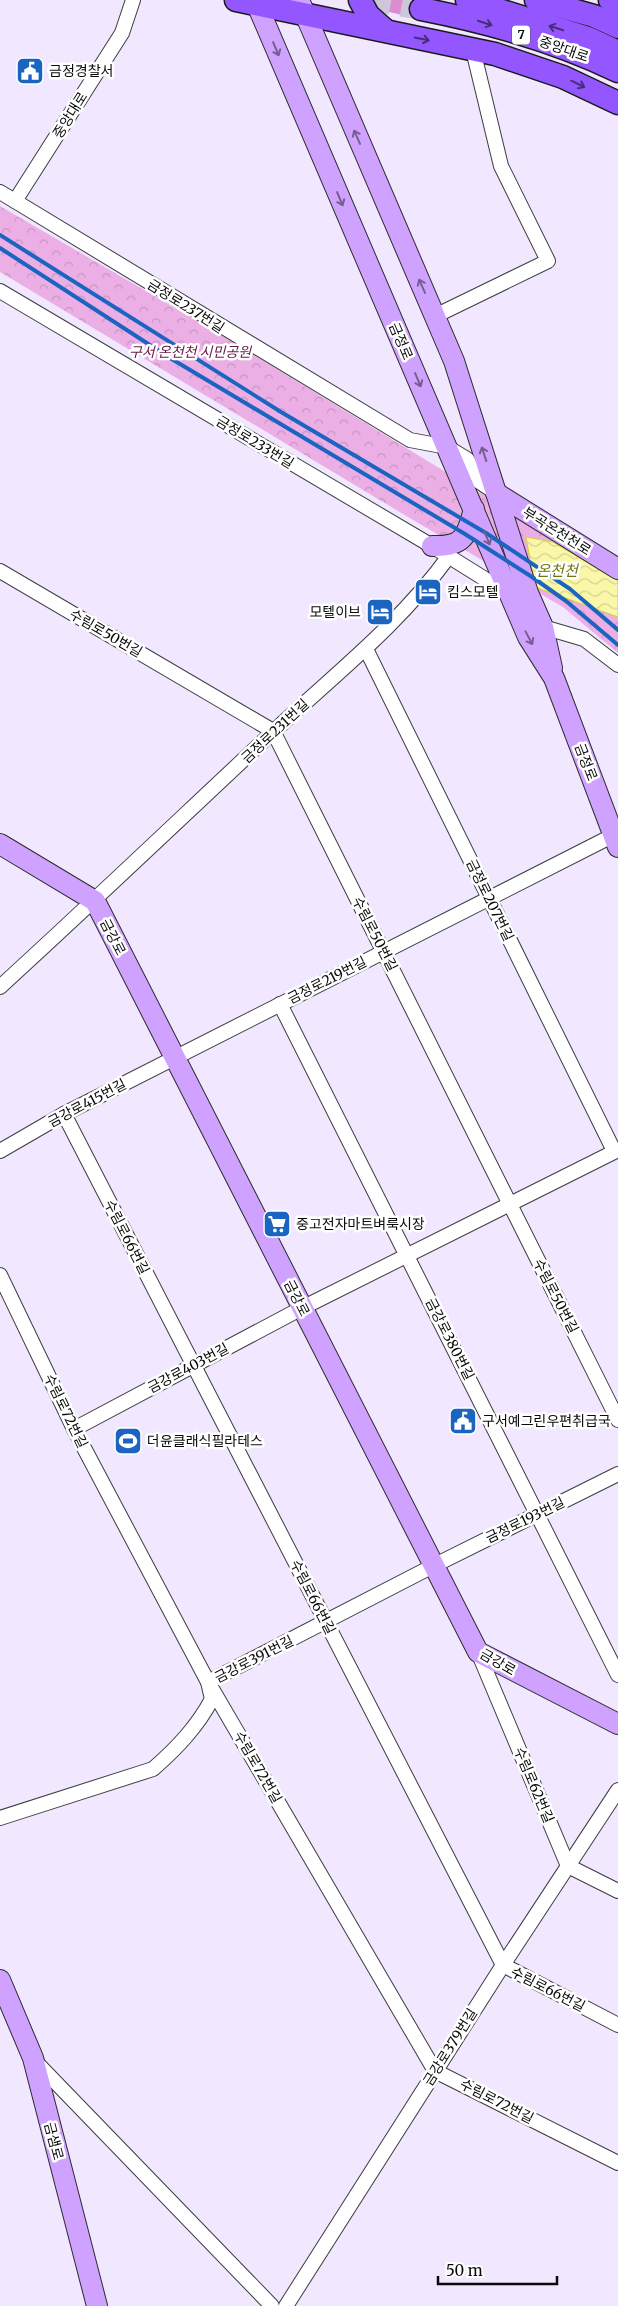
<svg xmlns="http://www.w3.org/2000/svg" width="618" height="2306" font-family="Merriweather,'Noto Sans KR',serif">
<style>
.forest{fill:url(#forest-crowns)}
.park{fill:url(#park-crowns)}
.water{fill:url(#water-waves);stroke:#d4d52b}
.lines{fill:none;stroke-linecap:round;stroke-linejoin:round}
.primary-tunnel{stroke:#cec6da;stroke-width:22;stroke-dasharray:22 11;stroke-linecap:butt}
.street-casing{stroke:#3d3d3d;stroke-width:16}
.secondary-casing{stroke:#2c2c2c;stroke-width:22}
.primary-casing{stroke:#1b1b1b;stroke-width:25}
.street{stroke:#fff;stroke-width:14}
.secondary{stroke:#d0a2ff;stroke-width:20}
.primary{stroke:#9457ff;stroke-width:22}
.rail{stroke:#1b64c0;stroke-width:4}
.oneway{stroke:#482d78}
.oneway2{stroke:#775e91}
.labels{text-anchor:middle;stroke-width:5;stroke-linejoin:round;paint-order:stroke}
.shield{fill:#fff;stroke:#545454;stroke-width:1}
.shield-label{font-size:12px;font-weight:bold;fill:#0a0a0a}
.street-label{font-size:14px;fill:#0a0a0a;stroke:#fff}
.poi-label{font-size:14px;fill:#0a0a0a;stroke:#fff;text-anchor:start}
.park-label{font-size:14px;font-style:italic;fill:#641845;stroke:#fff}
.water-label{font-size:15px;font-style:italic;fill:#71760f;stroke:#fff}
</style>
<defs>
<pattern id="forest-crowns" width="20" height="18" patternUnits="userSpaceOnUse" patternTransform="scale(1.25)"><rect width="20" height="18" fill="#dc8dd0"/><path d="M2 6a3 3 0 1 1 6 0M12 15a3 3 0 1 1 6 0" fill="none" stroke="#bb78b1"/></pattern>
<pattern id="park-crowns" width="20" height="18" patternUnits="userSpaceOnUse" patternTransform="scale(1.25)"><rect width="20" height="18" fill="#ebafe5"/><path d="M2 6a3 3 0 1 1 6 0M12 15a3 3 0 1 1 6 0" fill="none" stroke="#c895c3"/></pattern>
<pattern id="water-waves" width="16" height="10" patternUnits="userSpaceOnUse" patternTransform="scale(1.25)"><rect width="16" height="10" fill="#faf8a8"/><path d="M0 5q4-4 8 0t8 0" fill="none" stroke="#d5d38f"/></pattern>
</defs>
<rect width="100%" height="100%" fill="#f1e7ff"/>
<polygon class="forest" points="376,0 415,0 415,18 385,11"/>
<polygon class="park" points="0,206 206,326 618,577 618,653 563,607 413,520 0,272"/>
<polygon class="water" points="526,537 553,542 618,581 618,617 535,587"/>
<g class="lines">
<polyline class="primary-tunnel" points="369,0 421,9"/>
<g class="street-casing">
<g id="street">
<polyline points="0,192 410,440 447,447 467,459 478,481 496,493"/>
<polyline points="15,201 122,33 133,0"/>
<polyline points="0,291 432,546 509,594"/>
<polyline points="435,316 548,261 501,166 473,50"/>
<polyline points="0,571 273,731 618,1420"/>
<polyline points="539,622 543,627 584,639 618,665"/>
<polyline points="366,649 614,1151"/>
<path d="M0,987c92,-84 182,-170 273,-255 60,-56 127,-108 176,-176"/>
<polyline points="280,1004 618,1675"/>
<polyline points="64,1114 503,1965 618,2025"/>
<polyline points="0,1151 64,1114 618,833"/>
<polyline points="0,1275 74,1429 208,1682 435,2071 618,2163"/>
<polyline points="74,1429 302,1308 618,1150"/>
<polyline points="478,1652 568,1866 618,1891"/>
<path d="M0,1818l153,-49c24,-21 44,-42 59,-70l-4,-17 225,-116 185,-92"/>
<polyline points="35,2061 272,2306"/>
<polyline points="286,2306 503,1965 618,1790"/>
</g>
</g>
<g class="secondary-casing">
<g id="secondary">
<polyline points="255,0 528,637 554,678 618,847"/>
<polyline points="299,0 454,361 528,593 543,627 552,668"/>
<polyline points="496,493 618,569"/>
<path d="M432,546c31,1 35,-9 42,-37"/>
<polyline points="0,844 95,901 478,1652 618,1724"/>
<polyline points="0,1980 33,2058 97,2306"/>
</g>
</g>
<g class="primary-casing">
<g id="primary">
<polyline points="236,0 495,54 563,77 618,103"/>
<polyline points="360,0 368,15 385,30"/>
<polyline points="467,0 588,38 618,52"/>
<polyline points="536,0 594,16 618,27"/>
<polyline points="610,0 618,4"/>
<path d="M421,9c67,13 135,32 197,62"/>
</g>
</g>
<use href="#street" class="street"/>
<use href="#secondary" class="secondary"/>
<use href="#primary" class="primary"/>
<g class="rail">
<polyline points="0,235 281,412 486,533 570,589 618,630"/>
<polyline points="0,248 170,358 465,534 532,577 566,601 618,645"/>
</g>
</g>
<defs><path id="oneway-shaft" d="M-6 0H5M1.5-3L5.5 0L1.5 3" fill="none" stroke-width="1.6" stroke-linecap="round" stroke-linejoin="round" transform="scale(1.25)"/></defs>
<g class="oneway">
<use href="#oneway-shaft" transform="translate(485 23) rotate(18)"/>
<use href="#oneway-shaft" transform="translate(556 28) rotate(-162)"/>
<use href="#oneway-shaft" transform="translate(422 39) rotate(12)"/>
<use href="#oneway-shaft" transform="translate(578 84) rotate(26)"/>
</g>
<g class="oneway2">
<use href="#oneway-shaft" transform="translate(276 49) rotate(67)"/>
<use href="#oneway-shaft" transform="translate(357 137) rotate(-114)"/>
<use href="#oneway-shaft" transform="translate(340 199) rotate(67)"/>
<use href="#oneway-shaft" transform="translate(422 286) rotate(-114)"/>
<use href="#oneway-shaft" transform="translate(418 380) rotate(67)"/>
<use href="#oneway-shaft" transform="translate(484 454) rotate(-108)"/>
<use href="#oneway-shaft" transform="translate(487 538) rotate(67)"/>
<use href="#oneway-shaft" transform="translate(529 638) rotate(62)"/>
</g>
<defs>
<g id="civic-square" transform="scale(1.4375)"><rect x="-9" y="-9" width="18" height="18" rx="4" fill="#1b64c0" stroke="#fff"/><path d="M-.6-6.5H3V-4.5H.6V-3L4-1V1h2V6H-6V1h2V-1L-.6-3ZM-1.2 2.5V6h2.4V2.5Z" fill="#fff"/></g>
<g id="hotel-square" transform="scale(1.4375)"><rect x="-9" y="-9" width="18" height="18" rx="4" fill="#1b64c0" stroke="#fff"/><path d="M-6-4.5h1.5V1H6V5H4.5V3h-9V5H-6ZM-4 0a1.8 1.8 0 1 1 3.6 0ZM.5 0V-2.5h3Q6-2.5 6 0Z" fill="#fff"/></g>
<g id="supermarket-square" transform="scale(1.4375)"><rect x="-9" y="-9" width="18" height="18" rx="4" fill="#1b64c0" stroke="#fff"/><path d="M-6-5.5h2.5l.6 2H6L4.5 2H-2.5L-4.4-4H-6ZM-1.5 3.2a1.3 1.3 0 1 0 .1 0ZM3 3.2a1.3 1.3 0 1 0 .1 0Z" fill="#fff"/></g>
<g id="stadium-square" transform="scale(1.4375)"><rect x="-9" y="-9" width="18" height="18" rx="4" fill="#1b64c0" stroke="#fff"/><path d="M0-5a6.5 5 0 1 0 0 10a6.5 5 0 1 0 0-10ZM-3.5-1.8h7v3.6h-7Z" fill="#fff"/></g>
</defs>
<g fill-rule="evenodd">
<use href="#civic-square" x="30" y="71"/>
<use href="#hotel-square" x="428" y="592"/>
<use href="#hotel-square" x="380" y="612"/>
<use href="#supermarket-square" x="277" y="1224"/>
<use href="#civic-square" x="463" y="1421"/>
<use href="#stadium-square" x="128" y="1441"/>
</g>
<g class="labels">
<rect class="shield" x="512" y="25.5" width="18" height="19" rx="4"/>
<g class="shield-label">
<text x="521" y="39">7</text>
</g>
<g class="street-label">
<text transform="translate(564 49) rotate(19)" y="5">중앙대로</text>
<text transform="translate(70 115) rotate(-58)" y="5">중앙대로</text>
<text transform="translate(186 306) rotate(32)" y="5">금정로237번길</text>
<text transform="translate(401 341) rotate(67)" y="5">금정로</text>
<text transform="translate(255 442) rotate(31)" y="5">금정로233번길</text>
<text transform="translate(557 531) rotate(32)" y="5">부곡온천천로</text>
<text transform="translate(106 633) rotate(30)" y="5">수림로50번길</text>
<text transform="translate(275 731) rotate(-43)" y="5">금정로231번길</text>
<text transform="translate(586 762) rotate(69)" y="5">금정로</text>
<text transform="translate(490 900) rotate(64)" y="5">금정로207번길</text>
<text transform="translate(375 934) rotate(63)" y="5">수림로50번길</text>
<text transform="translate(113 937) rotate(63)" y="5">금강로</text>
<text transform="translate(327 980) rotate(-27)" y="5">금정로219번길</text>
<text transform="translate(87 1103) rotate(-28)" y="5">금강로415번길</text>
<text transform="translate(127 1237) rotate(63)" y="5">수림로66번길</text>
<text transform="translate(556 1296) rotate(63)" y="5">수림로50번길</text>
<text transform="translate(297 1298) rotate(63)" y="5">금강로</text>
<text transform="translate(450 1339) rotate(63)" y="5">금강로380번길</text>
<text transform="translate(188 1368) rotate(-28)" y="5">금강로403번길</text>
<text transform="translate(66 1411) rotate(64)" y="5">수림로72번길</text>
<text transform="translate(525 1520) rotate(-26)" y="5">금정로193번길</text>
<text transform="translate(313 1597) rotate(63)" y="5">수림로66번길</text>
<text transform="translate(254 1659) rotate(-27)" y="5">금강로391번길</text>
<text transform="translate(498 1662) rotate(30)" y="5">금강로</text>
<text transform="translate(258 1767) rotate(60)" y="5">수림로72번길</text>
<text transform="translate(534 1785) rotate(67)" y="5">수림로62번길</text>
<text transform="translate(548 1989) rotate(27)" y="5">수림로66번길</text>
<text transform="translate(450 2047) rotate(-58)" y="5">금강로379번길</text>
<text transform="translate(497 2101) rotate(27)" y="5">수림로72번길</text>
<text transform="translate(54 2141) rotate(75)" y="5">금샘로</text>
</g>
<g class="poi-label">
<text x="49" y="76">금정경찰서</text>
<text x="447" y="597">킴스모텔</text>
<text x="361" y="617" text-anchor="end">모텔이브</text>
<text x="296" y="1229">중고전자마트벼룩시장</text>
<text x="482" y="1426">구서예그린우편취급국</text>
<text x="147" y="1446">더윤클래식필라테스</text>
</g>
<g class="park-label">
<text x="190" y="357">구서 온천천 시민공원</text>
</g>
<g class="water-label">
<text x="557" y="576">온천천</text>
</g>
</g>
<path d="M438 2276v8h119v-8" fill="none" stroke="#0a0a0a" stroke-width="2.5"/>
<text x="446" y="2276" font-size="15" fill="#0a0a0a" stroke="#ffffff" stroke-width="4" paint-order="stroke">50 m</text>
</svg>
